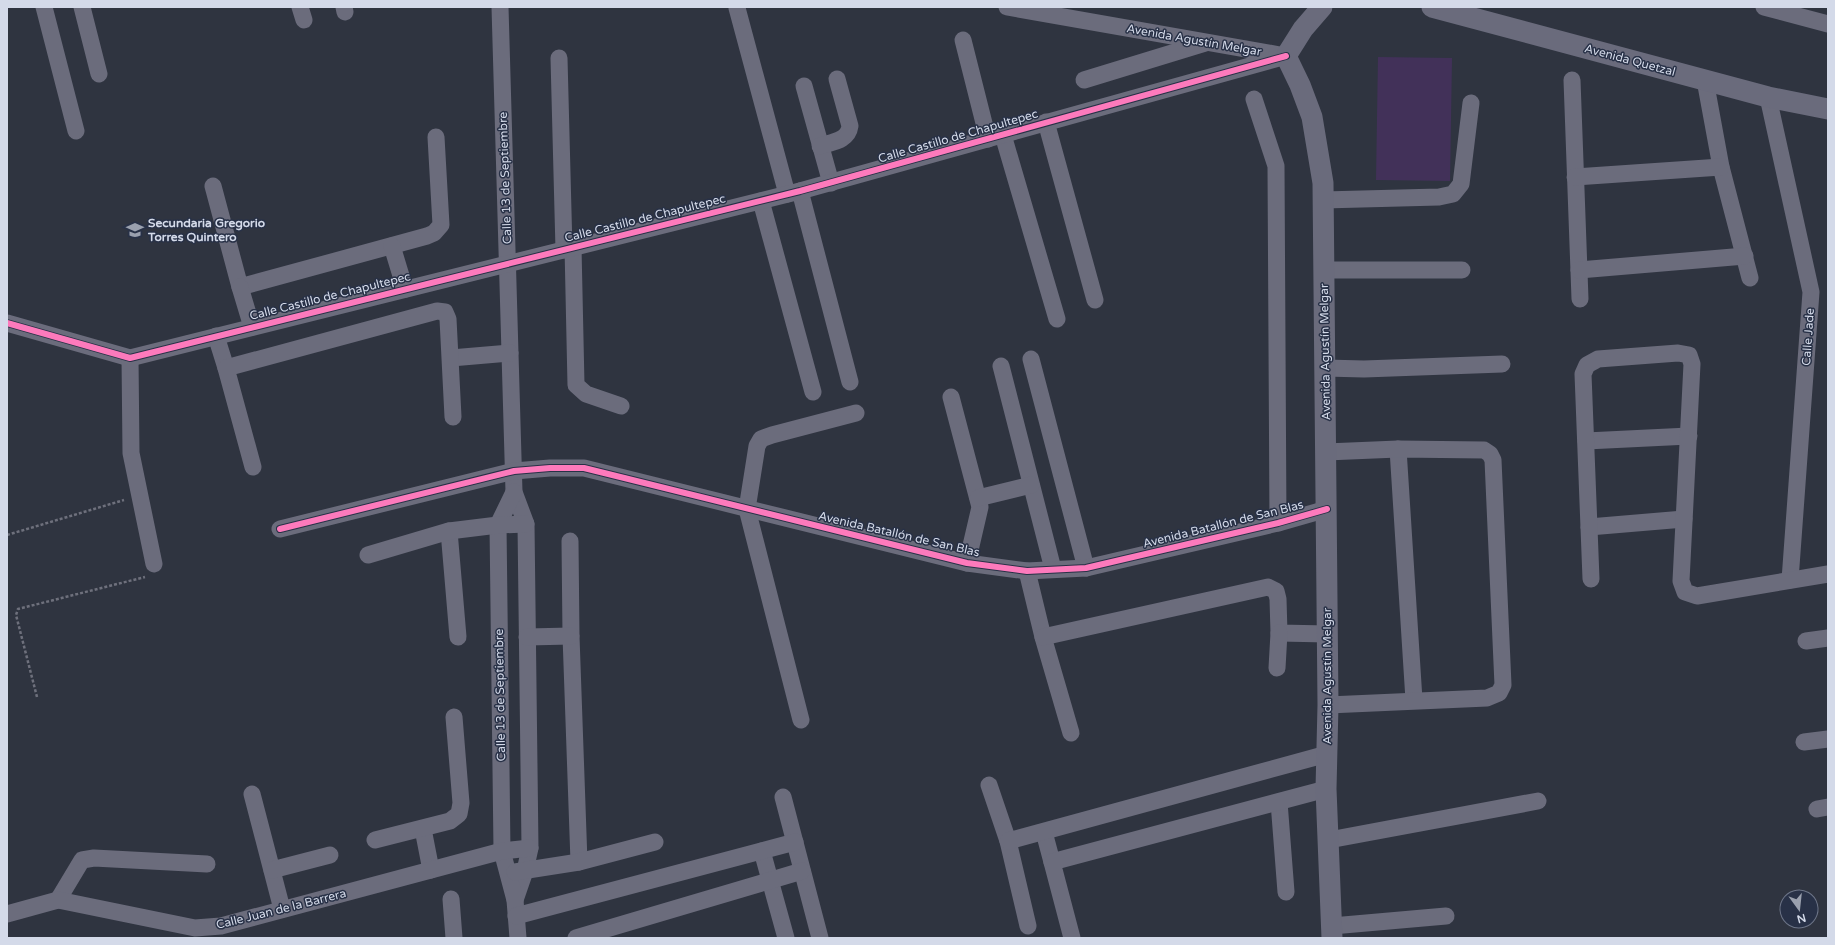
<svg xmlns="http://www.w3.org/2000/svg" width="1835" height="945" font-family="'Varela Round',sans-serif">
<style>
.green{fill:#423159}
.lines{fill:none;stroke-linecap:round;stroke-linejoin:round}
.path{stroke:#6e707c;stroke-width:2.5;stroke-dasharray:3 2;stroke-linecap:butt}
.minor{stroke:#6b6c7c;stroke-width:17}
.major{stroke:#6a6b7c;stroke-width:21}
.cycleway-casing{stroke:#283147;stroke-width:8}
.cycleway{stroke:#fd7abc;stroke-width:6}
.labels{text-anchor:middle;stroke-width:3;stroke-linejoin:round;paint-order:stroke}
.street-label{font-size:12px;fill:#d4dae9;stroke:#283147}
.poi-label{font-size:12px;font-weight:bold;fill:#d4dae9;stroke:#283147;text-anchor:start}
</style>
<rect width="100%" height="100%" fill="#2f3440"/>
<polygon class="green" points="1378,57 1452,58 1450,181 1376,180"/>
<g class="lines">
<g class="path">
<polyline points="7,535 124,500"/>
<polyline points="37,697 16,615 18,609 145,577"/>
</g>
<g class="minor">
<polyline points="44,7 76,131"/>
<polyline points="82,7 99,74"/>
<polyline points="300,7 304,20"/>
<polyline points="344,7 345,12"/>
<polyline points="500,7 514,492 526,524 530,848 525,871 515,900"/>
<polyline points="1007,7 1280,55"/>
<polyline points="1764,7 1828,24"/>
<polyline points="737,8 787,194"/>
<polyline points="963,40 988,139"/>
<polyline points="559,58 564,250"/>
<polyline points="1084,80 1205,43"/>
<polyline points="1572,80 1580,299"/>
<polyline points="1705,80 1721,167 1750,278"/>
<polyline points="804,86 831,183"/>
<polyline points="1768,97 1811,292 1790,580"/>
<polyline points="1254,99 1276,166 1278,523"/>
<polyline points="1046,122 1095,300"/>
<polyline points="1003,135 1057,319"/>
<path d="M820,146c12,-4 28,-5 30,-20l-13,-47"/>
<polyline points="1575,177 1721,167"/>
<polyline points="213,186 240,287 427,236 434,233 441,225 436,137"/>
<polyline points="800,191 850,382"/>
<polyline points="1323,200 1439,197 1453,194 1461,184 1471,103"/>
<polyline points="761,201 813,392"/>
<polyline points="392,246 405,289"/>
<polyline points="573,247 576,385 586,394 621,406"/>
<polyline points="1324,270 1462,270"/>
<polyline points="1579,270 1745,256"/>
<polyline points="240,287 252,327"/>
<polyline points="7,323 130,358 800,191 1286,56"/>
<polyline points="216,336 226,368"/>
<polyline points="130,358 131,453 154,564"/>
<polyline points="451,358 510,353"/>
<polyline points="1031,359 1086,568"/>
<polyline points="1001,366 1053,569"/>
<polyline points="1325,368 1364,369 1502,364"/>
<polyline points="951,397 980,507 967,563"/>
<polyline points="1586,441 1689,436"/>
<polyline points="1398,449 1414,700"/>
<polyline points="1326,452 1398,449 1484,450 1490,454 1493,460 1503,685 1499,693 1487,698 1328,705"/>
<polyline points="253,467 226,368 437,311 445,312 448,319 453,417"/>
<polyline points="514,492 498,525 502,851 515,900 518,938"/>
<polyline points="978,498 1031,485"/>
<polyline points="1589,527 1684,519"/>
<polyline points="280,529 514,471 550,468 584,468 967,563 1027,571 1086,568 1278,523 1327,509"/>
<polyline points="449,531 458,637"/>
<polyline points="570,541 571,636 579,862"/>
<polyline points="368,555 449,531 498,525 526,524"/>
<polyline points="1027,571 1043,637 1071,733"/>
<polyline points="1591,579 1583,374 1587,365 1598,359 1678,353 1689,355 1692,364 1681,581 1685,592 1697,596 1828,574"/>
<polyline points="527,637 571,636"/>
<polyline points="1043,637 1268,587 1276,591 1278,599 1279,633 1328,634"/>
<polyline points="1806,641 1828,638"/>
<polyline points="1277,668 1279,633"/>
<polyline points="801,720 747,509 757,446 761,439 772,435 856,413"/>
<polyline points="1804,742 1828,739"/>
<polyline points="989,785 1008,841 1028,926"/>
<polyline points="252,794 282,909"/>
<polyline points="783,797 820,938"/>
<polyline points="1279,802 1286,892"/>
<polyline points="1817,809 1828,807"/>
<polyline points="423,829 431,870"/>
<polyline points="1044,832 1052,862"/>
<polyline points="375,840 450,821 459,814 461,803 454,717"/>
<polyline points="1329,840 1538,801"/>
<polyline points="1008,841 1327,754"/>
<polyline points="762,851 786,938"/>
<polyline points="272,870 330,855"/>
<polyline points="515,872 579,862 655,842"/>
<polyline points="451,899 454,938"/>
<polyline points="58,900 82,860 94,858 207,864"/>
<polyline points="7,914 58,900 195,928 221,926 502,851 530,848"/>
<polyline points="516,916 795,842"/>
<polyline points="1332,926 1446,916"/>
<polyline points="576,938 802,871"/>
<polyline points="1072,938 1052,862 1326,789"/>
</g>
<g class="major">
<polyline points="1322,7 1303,29 1286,56 1300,85 1312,117 1323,183 1328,705 1326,789 1332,938"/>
<polyline points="1432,7 1768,97 1828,109"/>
</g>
<g class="cycleway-casing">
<g id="cycleway">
<polyline points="7,323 130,358 800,191 1286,56"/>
<polyline points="280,529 514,471 550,468 584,468 967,563 1027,571 1086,568 1278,523 1327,509"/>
</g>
</g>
<use href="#cycleway" class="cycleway"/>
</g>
<defs>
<g id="school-bare" transform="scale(1.38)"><path d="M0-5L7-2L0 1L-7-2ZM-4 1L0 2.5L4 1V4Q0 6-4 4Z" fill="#9aa0ae" stroke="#283147" stroke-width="2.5" paint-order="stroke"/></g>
</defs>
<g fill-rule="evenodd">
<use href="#school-bare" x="135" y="230"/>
</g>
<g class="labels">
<g class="street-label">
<text transform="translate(1194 40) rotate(10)" y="4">Avenida Agustín Melgar</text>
<text transform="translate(1630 60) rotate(15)" y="4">Avenida Quetzal</text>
<text transform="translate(958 136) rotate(-16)" y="4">Calle Castillo de Chapultepec</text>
<text transform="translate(505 178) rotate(-92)" y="4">Calle 13 de Septiembre</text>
<text transform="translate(645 218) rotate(-14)" y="4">Calle Castillo de Chapultepec</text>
<text transform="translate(330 296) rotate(-14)" y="4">Calle Castillo de Chapultepec</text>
<text transform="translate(1808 337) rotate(-86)" y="4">Calle Jade</text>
<text transform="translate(1325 352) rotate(-91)" y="4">Avenida Agustín Melgar</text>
<text transform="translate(1223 524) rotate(-14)" y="4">Avenida Batallón de San Blas</text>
<text transform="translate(899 534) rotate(13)" y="4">Avenida Batallón de San Blas</text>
<text transform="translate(1327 676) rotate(-90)" y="4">Avenida Agustín Melgar</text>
<text transform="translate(500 695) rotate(-91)" y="4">Calle 13 de Septiembre</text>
<text transform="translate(281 909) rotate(-14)" y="4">Calle Juan de la Barrera</text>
</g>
<g class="poi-label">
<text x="148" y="227">Secundaria Gregorio<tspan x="148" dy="14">Torres Quintero</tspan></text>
</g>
</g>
<rect width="1835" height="945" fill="none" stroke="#d4dae9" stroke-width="16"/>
<g transform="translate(1799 909) rotate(165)"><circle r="19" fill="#283147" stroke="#6d7588"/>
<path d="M0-3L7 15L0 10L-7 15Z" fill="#9aa0ae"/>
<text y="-6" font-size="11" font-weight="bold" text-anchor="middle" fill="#d4dae9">N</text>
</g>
</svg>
